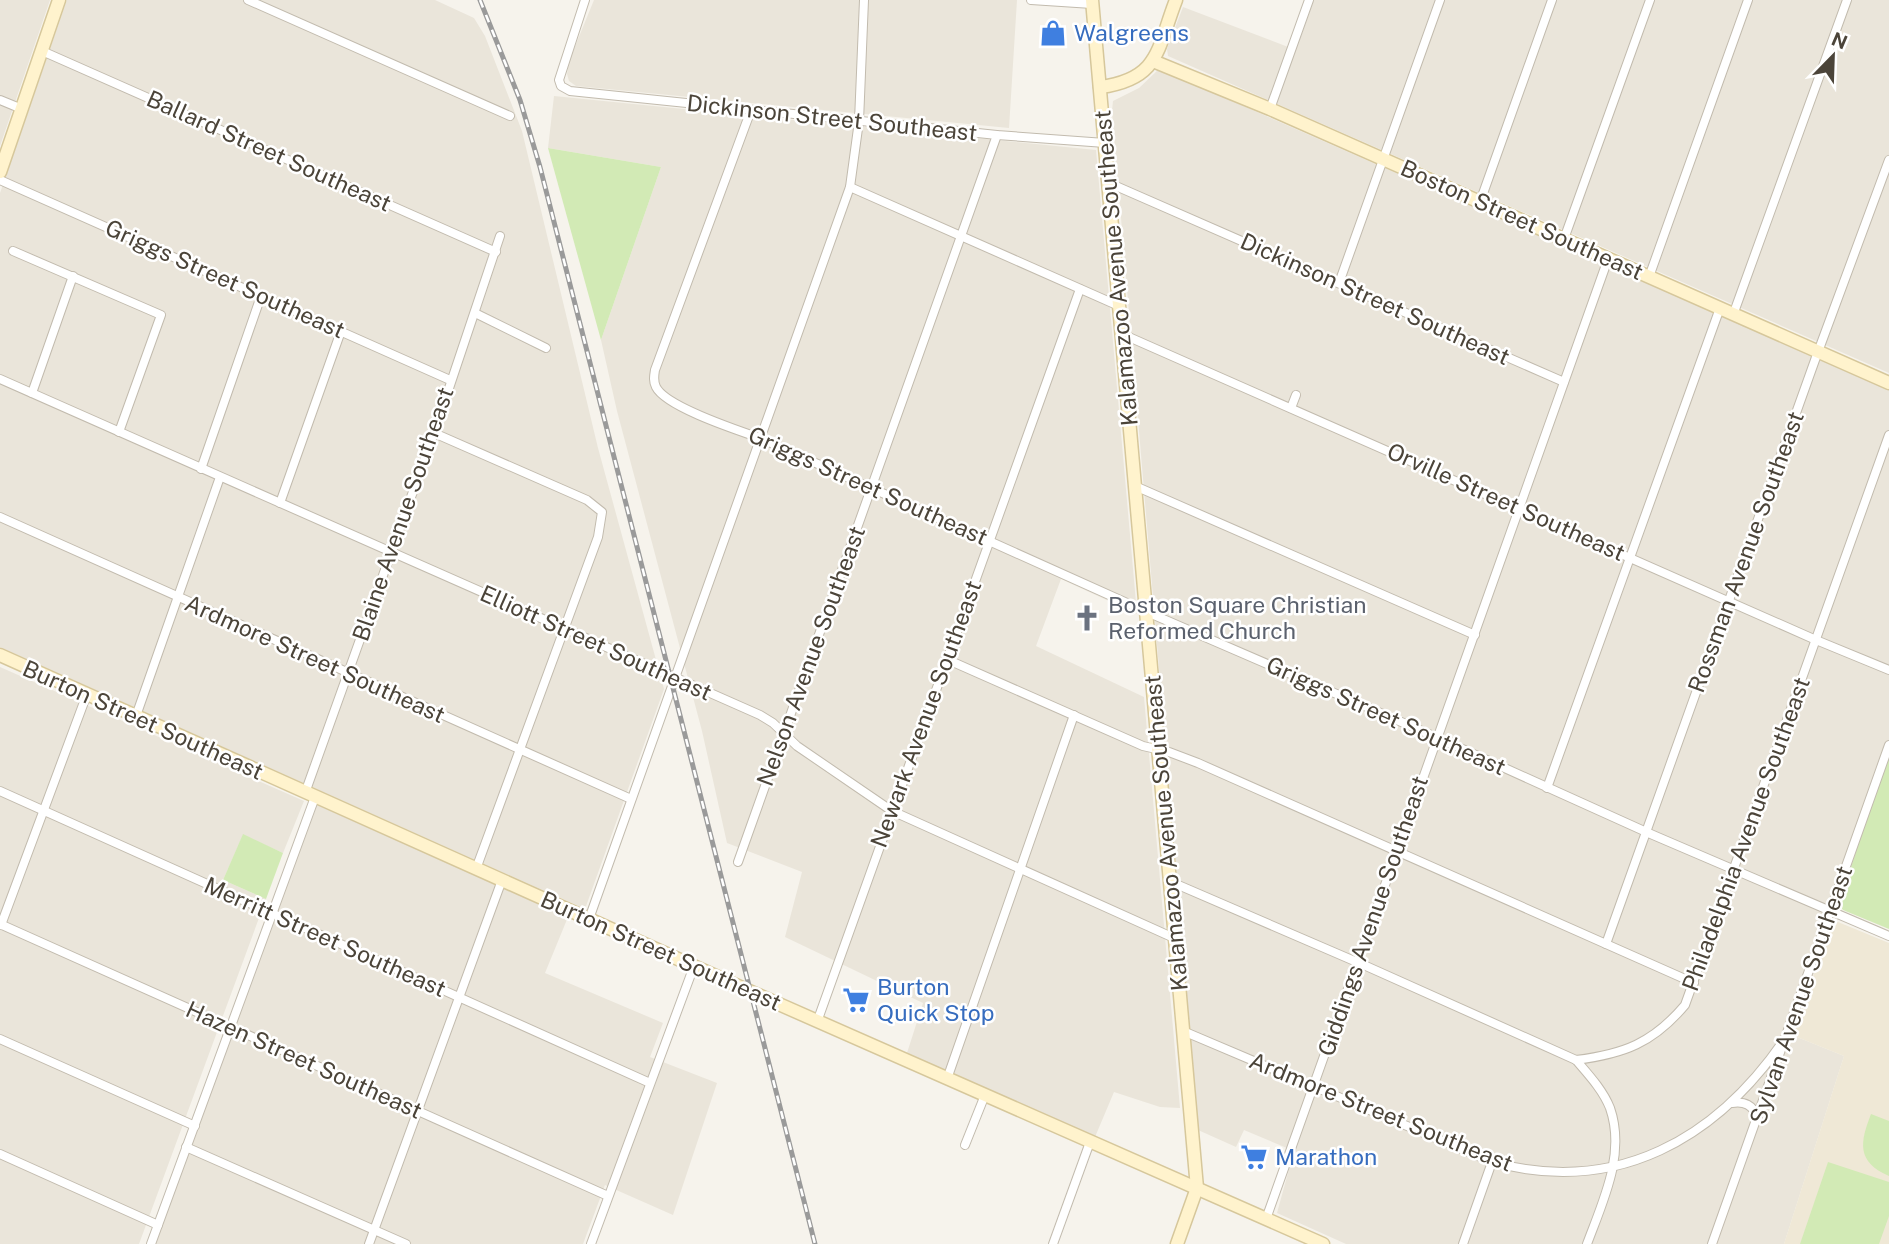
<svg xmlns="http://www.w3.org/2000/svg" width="1889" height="1244" font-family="'Public Sans',sans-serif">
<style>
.residential{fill:#eae5da}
.education{fill:#efe8d6}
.green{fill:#d2eab5}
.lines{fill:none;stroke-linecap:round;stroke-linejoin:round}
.street-casing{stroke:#c2bbae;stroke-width:10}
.secondary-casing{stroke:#d6c79b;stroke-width:15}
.street{stroke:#fff;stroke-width:8}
.secondary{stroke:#fff3cd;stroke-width:12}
.rail-casing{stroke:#9a9a9a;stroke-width:5}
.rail{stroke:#fff;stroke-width:2.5;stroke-dasharray:8;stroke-linecap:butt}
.labels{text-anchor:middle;stroke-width:5;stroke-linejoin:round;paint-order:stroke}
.shop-label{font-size:23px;fill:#366cbe;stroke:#fff;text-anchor:start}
.street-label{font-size:23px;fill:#4b4439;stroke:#fff}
.worship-label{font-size:23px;fill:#5b616d;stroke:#fff;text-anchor:start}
</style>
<rect width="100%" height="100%" fill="#f6f3ec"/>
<g class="residential">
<polygon points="0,0 50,0 0,146"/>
<polygon points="67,0 435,0 474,18 485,36 522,131 598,448 664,689 585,909 0,647 0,193"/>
<polygon points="594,0 1017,0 1009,128 576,86 569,81 567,74 569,61"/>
<polygon points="1314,0 1889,0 1889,373 1168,56 1167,49 1183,7 1296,50"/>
<polygon points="1159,69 1889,389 1889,762 1792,1035 1844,1056 1784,1244 1346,1244 1277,1213 1294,1151 1244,1130 1236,1147 1198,1130 1112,111 1113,101 1139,88"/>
<polygon points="554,96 1096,150 1137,614 1061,579 1036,646 1144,697 1180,1108 1160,1107 1114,1092 1095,1137 907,1053 923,1003 785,937 802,872 727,843 702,731 617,411 601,340 661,167 548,148"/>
<polygon points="0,667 304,801 283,853 243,835 223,880 266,899 139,1244 0,1244"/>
<polygon points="317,805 568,917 545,973 663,1023 650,1057 717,1083 673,1215 605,1185 583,1244 153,1244"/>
</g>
<polygon class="education" points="1838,922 1889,943 1889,1244 1784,1244 1844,1056 1792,1035 1831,927"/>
<g class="green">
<polygon points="548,148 661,167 601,340"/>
<polygon points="1889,750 1889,929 1843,910 1839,904"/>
<polygon points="243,834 283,853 266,899 223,880"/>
<path d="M1871,1114l18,7v55c-33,-14 -29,-34 -18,-62z"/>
<polygon points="1828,1162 1889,1182 1889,1216 1879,1244 1800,1244"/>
</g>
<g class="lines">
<g class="street-casing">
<g id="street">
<polyline points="248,0 510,116"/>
<polyline points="585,0 559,80 561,86 570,91 997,135 1105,143"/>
<polyline points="1031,0 1092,4"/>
<polyline points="42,51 496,252"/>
<polyline points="0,100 22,109"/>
<polyline points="1270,109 1309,0"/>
<path d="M751,110l-96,260c-1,6 -2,11 1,17 10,20 81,43 104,51l387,174 289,125 217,98 236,101"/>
<polyline points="0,180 450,380"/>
<polyline points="1109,183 1564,382"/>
<polyline points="850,187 1119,306"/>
<polyline points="1480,202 1552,0"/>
<polyline points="1564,239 1650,0"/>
<polyline points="13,251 161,315 119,432"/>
<polyline points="1649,277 1748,0"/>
<polyline points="1339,283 1440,0"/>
<polyline points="475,313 546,348"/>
<polyline points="1733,315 1847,0"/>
<polyline points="1122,334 1816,640 1889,670"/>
<polyline points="0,379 760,715 773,723 797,746 892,811 1174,938"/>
<polyline points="32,393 73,276"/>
<polyline points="1291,408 1296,395"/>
<polyline points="434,433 587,500 602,512 598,537 476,869"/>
<polyline points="201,469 261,296"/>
<polyline points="1135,486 1475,635"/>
<polyline points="280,503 341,331"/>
<polyline points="0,517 631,799"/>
<polyline points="946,659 1143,746 1169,752 1198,763 1694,983"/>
<polyline points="136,716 220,477"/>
<polyline points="1547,788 1720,308"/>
<polyline points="0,791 650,1083"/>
<polyline points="305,793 434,433 500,236"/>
<polyline points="738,862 997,135"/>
<path d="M1169,881l197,85 210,94c12,14 27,30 34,48 16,46 -7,93 -23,136"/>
<polyline points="589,919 850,187 859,121 864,0"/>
<polyline points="0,924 608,1196"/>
<polyline points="1,925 87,694"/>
<polyline points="1606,944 1815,360 1889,160"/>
<polyline points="817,1022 1080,289"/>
<path d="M1183,1031l309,131c125,34 225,-23 294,-125"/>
<polyline points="0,1039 195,1126"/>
<path d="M1576,1060c48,-6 77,-17 109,-55l204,-570"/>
<polyline points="947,1079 1074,715"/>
<path d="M1732,1103c13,-2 20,2 26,14"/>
<polyline points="965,1145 985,1095"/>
<polyline points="186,1147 406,1244"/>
<polyline points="0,1154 158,1225"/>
<polyline points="1266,1219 1608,259"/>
<polyline points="151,1244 315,797"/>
<polyline points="369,1244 502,880"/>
<polyline points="591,1244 694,966"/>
<polyline points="1053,1244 1090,1142"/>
<polyline points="1463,1244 1492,1162"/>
<polyline points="1712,1244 1889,745"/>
</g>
</g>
<g class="secondary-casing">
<g id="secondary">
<polyline points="1092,0 1197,1188 1177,1244"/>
<polyline points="1153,61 1270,109 1889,383"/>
<path d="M1100,87c60,-8 57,-38 76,-87"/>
<polyline points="0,172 59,0"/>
<polyline points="0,655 756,994 1323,1244"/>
</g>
</g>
<use href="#street" class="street"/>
<use href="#secondary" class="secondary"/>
<g class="rail-casing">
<polyline id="rail" points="480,0 520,100 540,167 815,1244"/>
</g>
<use href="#rail" class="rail"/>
</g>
<defs>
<g id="shop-bare" transform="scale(2.1)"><path d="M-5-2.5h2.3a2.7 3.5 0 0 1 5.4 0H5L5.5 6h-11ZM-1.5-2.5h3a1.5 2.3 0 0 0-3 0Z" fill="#3f7fe0" stroke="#fff" stroke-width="2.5" paint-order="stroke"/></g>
<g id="church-bare" transform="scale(2.1)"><path d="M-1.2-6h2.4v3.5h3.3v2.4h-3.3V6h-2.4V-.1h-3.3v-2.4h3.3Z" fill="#6b7280" stroke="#fff" stroke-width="2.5" paint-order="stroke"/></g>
<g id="supermarket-bare" transform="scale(2.1)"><path d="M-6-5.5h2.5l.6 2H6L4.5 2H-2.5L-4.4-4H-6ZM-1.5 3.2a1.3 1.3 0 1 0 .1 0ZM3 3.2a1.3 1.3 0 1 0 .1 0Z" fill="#3f7fe0" stroke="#fff" stroke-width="2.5" paint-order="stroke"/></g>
</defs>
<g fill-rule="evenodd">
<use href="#shop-bare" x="1053" y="33"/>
<use href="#church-bare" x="1087" y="618"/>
<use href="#supermarket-bare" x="856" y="1000"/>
<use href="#supermarket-bare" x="1254" y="1157"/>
</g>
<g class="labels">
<g class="shop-label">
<text x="1074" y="41">Walgreens</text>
<text x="877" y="995">Burton<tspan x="877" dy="26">Quick Stop</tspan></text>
<text x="1275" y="1165">Marathon</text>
</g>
<g class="street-label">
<text transform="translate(832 118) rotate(6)" y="8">Dickinson Street Southeast</text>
<text transform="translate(269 151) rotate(24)" y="8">Ballard Street Southeast</text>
<text transform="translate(1522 220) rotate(24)" y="8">Boston Street Southeast</text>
<text transform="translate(1116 268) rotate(-95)" y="8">Kalamazoo Avenue Southeast</text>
<text transform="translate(225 279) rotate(24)" y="8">Griggs Street Southeast</text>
<text transform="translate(1375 299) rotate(24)" y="8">Dickinson Street Southeast</text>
<text transform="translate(868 486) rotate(24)" y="8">Griggs Street Southeast</text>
<text transform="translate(1506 502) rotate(24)" y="8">Orville Street Southeast</text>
<text transform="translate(403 514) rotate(-71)" y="8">Blaine Avenue Southeast</text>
<text transform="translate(1746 552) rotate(-70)" y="8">Rossman Avenue Southeast</text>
<text transform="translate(596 643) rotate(24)" y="8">Elliott Street Southeast</text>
<text transform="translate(811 656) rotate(-70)" y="8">Nelson Avenue Southeast</text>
<text transform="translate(315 659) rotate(24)" y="8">Ardmore Street Southeast</text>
<text transform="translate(926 714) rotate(-70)" y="8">Newark Avenue Southeast</text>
<text transform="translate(1386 716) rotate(24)" y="8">Griggs Street Southeast</text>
<text transform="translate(143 720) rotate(24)" y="8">Burton Street Southeast</text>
<text transform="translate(1166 833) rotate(-95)" y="8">Kalamazoo Avenue Southeast</text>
<text transform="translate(1746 834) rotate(-70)" y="8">Philadelphia Avenue Southeast</text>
<text transform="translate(1373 916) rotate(-71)" y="8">Giddings Avenue Southeast</text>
<text transform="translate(325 937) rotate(24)" y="8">Merritt Street Southeast</text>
<text transform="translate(661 951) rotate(24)" y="8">Burton Street Southeast</text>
<text transform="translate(1801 995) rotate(-71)" y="8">Sylvan Avenue Southeast</text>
<text transform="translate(304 1060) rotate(24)" y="8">Hazen Street Southeast</text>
<text transform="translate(1381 1112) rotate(22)" y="8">Ardmore Street Southeast</text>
</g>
<g class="worship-label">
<text x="1108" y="613">Boston Square Christian<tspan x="1108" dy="26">Reformed Church</tspan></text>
</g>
</g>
<g transform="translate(1833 56) rotate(23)" stroke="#ffffff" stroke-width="5" paint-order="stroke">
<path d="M0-5L12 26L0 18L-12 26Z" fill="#4b4439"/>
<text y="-10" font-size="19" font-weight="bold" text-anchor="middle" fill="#4b4439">N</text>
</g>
</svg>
